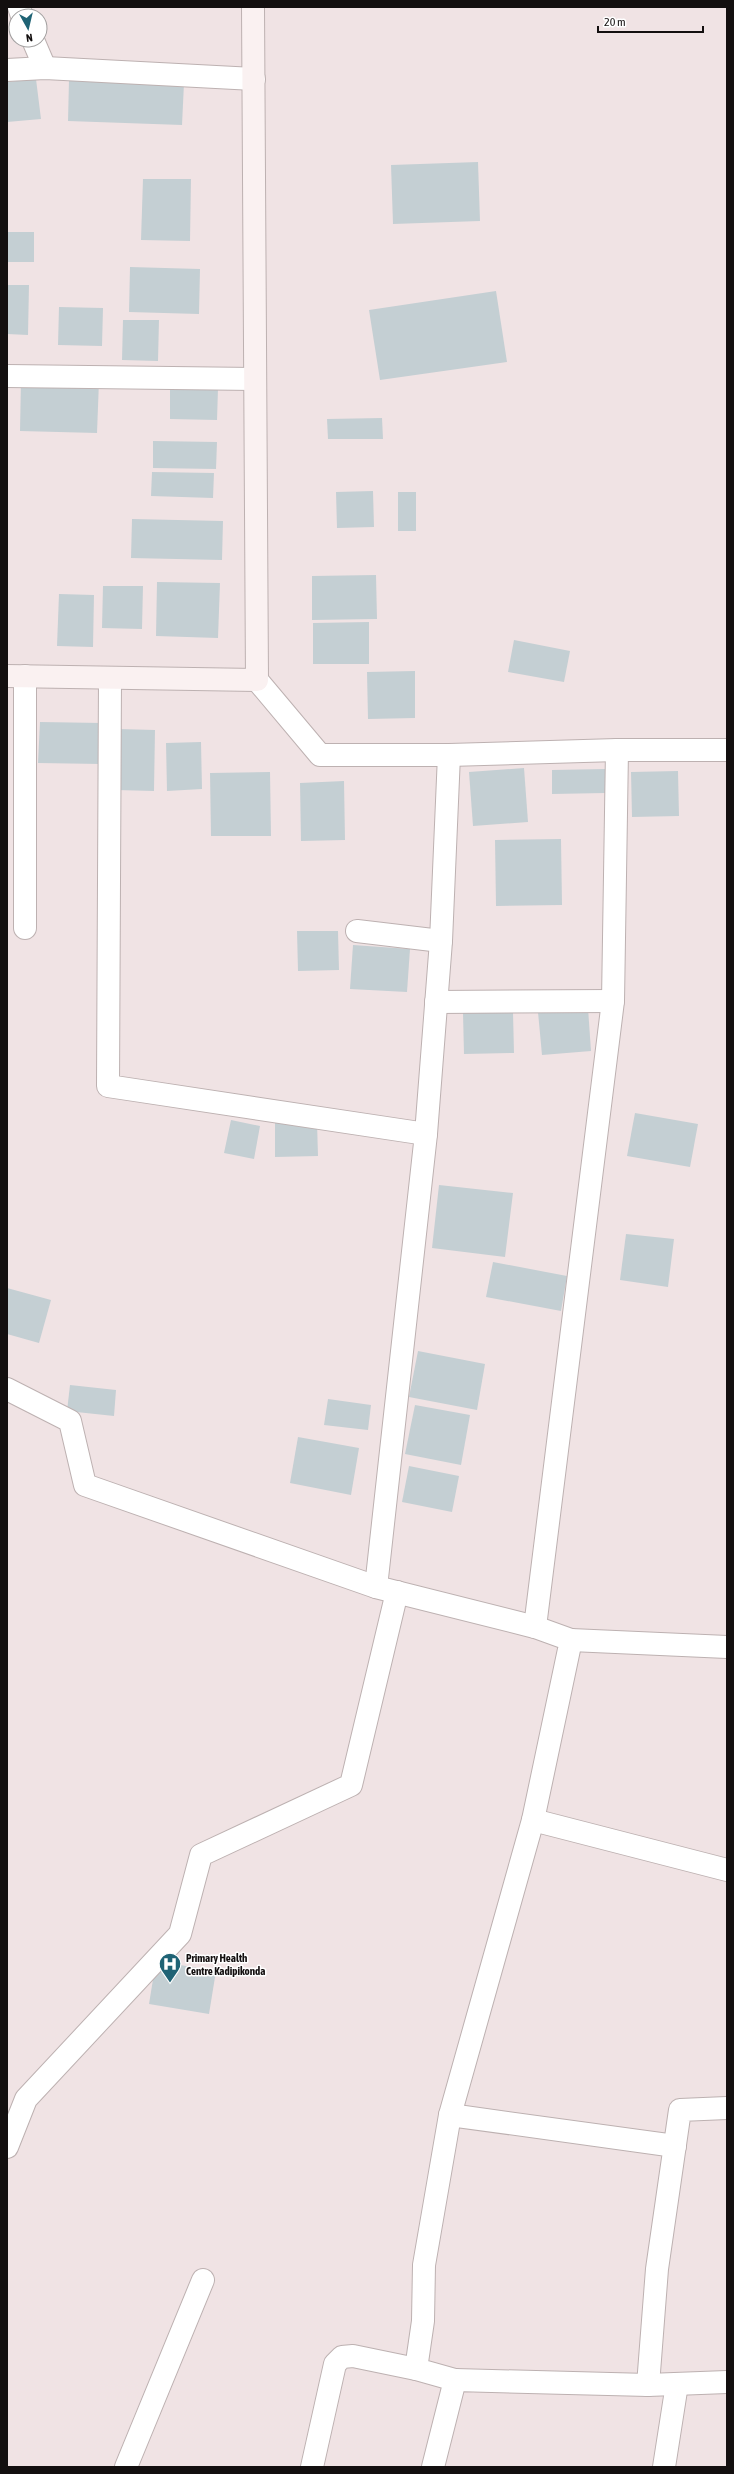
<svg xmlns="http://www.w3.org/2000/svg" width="734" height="2474" font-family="'Asap Condensed',sans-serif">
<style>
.building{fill:#c4cfd3}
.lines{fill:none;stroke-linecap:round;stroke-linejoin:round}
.street-casing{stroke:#bdb1b1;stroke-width:24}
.secondary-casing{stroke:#bdb1b1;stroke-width:24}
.street{stroke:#fff;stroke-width:22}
.secondary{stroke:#faf1f1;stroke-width:22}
.labels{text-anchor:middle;stroke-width:3;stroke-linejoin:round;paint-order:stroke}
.poi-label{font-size:11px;font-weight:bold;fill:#130f0f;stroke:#fff;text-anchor:start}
</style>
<rect width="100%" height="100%" fill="#f0e3e4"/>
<g class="building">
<polygon points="36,79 41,119 7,122 7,82"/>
<polygon points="69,80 184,83 182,125 68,121"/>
<polygon points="478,162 480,221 393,224 391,165"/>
<polygon points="143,179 191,179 190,241 141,240"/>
<rect x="7" y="232" width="27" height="30"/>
<polygon points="130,267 200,269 199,314 129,312"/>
<polygon points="7,285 29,285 28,335 7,334"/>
<polygon points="496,291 507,362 380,380 369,310"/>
<polygon points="59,307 103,308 102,346 58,345"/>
<polygon points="123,320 159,320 158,361 122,360"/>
<polygon points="21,379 99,381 97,433 20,431"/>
<polygon points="170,388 218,389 217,420 170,419"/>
<polygon points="382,418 383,439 328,439 327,419"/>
<polygon points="153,441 217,442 216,469 153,468"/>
<polygon points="152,472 214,473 213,498 151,496"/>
<polygon points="373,491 374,527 337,528 336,492"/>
<rect x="398" y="492" width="18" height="39"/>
<polygon points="132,519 223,521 222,560 131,558"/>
<polygon points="376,575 377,619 312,620 312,576"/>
<polygon points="157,582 220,583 218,638 156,636"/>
<polygon points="103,586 143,586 142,629 102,628"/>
<polygon points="59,594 94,595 93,647 57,646"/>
<polygon points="369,622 369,664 313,664 313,623"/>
<polygon points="514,640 570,651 564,682 508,672"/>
<polygon points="415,671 415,718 368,719 367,672"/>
<polygon points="40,722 102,723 101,764 38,763"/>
<polygon points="118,729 155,730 154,791 116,790"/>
<polygon points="201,742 202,789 167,791 166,743"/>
<polygon points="524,768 528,822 473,826 469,772"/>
<polygon points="605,769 605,793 552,794 552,770"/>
<polygon points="678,771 679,816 632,817 631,772"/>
<polygon points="270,772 271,836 211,836 210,773"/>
<polygon points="344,781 345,840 301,841 300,783"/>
<polygon points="561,839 562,905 496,906 495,840"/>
<polygon points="297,931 338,931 339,970 298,971"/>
<polygon points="353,945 410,949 407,992 350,989"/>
<polygon points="588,1008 591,1051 542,1055 538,1012"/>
<polygon points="513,1012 514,1053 464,1054 463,1013"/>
<polygon points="635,1113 698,1124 690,1167 627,1156"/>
<polygon points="231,1120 260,1126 254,1159 224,1153"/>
<polygon points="317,1122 318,1156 275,1157 275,1123"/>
<polygon points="439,1185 513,1193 505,1257 432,1248"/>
<polygon points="626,1234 674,1239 668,1287 620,1280"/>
<polygon points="493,1262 567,1276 561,1311 486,1297"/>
<polygon points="7,1288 51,1300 39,1343 7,1334"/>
<polygon points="418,1351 485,1364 477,1410 409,1397"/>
<polygon points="70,1385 116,1390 114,1416 67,1411"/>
<polygon points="328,1399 371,1405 368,1430 324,1425"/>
<polygon points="415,1405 470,1415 461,1465 405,1454"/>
<polygon points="298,1437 359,1448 351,1495 290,1483"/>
<polygon points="409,1466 459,1476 452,1512 402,1502"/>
<polygon points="156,1961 216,1971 209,2014 149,2004"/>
</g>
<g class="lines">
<g class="street-casing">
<g id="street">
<polyline points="19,7 22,16"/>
<polyline points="33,40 45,68"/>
<polyline points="7,70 45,68 254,79"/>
<polyline points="7,376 254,379"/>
<polyline points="25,676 25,928"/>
<polyline points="110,678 108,1086 426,1134"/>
<polyline points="257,680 320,755 449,755 617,750 727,750"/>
<polyline points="449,755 441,941 426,1134 376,1587 535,1627 571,1640 533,1820 450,2115 424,2265 423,2321 416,2369 455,2380"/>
<polyline points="357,931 441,941"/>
<polyline points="436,1002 613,1001"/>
<polyline points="7,1389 70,1421 85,1485 376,1587"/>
<polyline points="535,1627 613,1001 617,750"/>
<polyline points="571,1640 727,1647"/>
<polyline points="533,1820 727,1870"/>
<polyline points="450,2115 675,2146"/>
<polyline points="7,2147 26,2099 180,1934 201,1855 351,1785 397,1592"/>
<polyline points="648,2385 657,2269 680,2110 727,2108"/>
<polyline points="126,2467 203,2280"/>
<polyline points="312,2467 335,2364 342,2357 353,2356 416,2369"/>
<polyline points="433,2467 455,2380 648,2385 727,2382"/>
<polyline points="664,2467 677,2384"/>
</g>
</g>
<g class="secondary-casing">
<polyline id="secondary" points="7,676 257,680 253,7"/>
</g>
<use href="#street" class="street"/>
<use href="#secondary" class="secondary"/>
</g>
<defs>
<g id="hospital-pin" transform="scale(1.15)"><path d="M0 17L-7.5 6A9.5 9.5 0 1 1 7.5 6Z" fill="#1f6375" stroke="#fff"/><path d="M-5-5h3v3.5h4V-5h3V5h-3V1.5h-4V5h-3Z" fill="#fff"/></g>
</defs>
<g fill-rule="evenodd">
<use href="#hospital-pin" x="170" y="1964"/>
</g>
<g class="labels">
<g class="poi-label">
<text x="186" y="1962">Primary Health<tspan x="186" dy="13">Centre Kadipikonda</tspan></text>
</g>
</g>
<rect width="734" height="2474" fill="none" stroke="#130f0f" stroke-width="16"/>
<g transform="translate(28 28) rotate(172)"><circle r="19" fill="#ffffff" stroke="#a19f9f"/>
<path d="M0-3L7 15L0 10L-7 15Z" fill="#1f6375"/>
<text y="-6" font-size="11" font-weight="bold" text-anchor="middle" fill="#130f0f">N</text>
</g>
<path d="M598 26v6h105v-6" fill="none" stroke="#130f0f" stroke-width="2"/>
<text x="604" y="26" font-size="12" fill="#130f0f" stroke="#ffffff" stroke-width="3" paint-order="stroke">20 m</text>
</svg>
